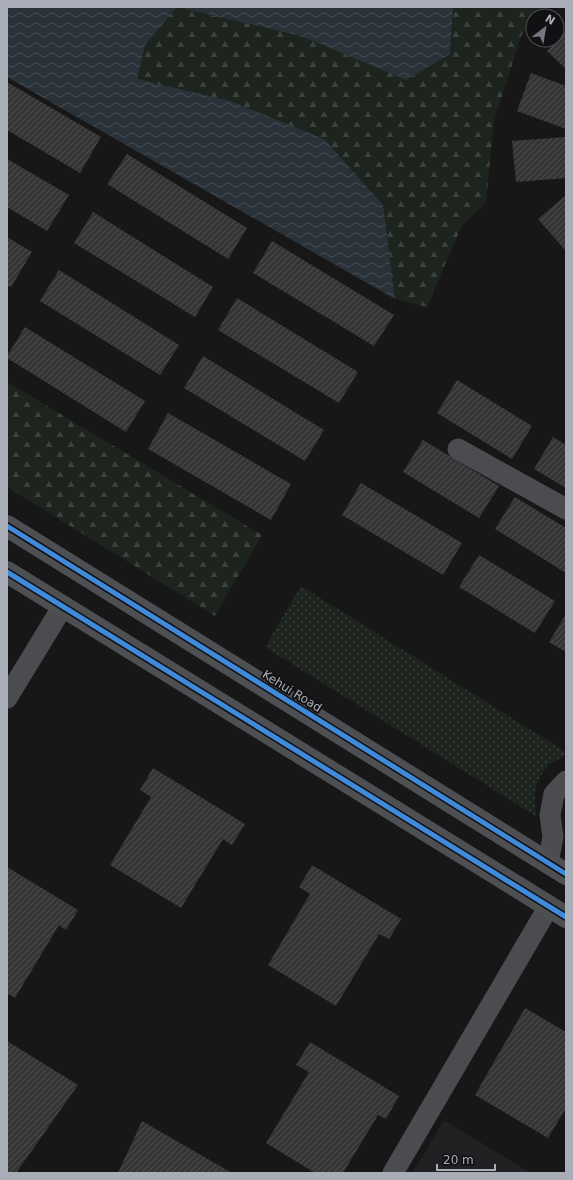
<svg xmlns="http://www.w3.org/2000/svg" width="573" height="1180" font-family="'DejaVu Sans',sans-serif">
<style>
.built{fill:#212123}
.grass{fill:url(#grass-dots)}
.forest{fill:url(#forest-firs)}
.water{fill:url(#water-waves)}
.building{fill:url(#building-hatch)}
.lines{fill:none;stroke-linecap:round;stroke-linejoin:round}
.minor{stroke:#4b4c50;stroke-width:21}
.major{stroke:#4d4f52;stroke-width:22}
.cycleway-casing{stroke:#111113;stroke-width:8}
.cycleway{stroke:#408adc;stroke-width:5}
.labels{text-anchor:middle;stroke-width:4;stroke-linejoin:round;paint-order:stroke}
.street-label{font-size:12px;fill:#a8adb8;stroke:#111113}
</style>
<defs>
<pattern id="grass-dots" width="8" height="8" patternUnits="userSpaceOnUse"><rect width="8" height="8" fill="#1d241e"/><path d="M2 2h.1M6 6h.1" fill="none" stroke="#3b413d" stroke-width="1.8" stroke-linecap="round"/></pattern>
<pattern id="forest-firs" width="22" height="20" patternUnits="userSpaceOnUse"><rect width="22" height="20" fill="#1d241e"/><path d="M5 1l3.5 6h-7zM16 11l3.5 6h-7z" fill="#3b413d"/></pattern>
<pattern id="water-waves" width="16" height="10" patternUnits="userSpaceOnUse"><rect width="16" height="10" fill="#2a3239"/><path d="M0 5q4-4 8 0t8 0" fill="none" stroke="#464d54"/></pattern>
<pattern id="building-hatch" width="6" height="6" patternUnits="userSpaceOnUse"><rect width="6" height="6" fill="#353536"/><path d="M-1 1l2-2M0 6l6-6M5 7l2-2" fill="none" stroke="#4f5051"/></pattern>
</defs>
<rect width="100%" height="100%" fill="#171717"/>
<polygon class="built" points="444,1120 531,1173 412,1173"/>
<path class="grass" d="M301,586l265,166v3c-6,4 -15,7 -19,12 -14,16 -13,30 -11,49l-271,-169z"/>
<g class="forest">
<polygon points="177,7 301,36 406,80 450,54 453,7 542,7 536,16 533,16 533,20 522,34 494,121 486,203 462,225 427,307 395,299 383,206 136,80 145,45"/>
<polygon points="7,382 262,535 215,616 7,487"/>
</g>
<polygon class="water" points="7,7 453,7 450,54 406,80 301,36 177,7 145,45 137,79 230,101 324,139 383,205 395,299 7,77"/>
<g class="building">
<polygon points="566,31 566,69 547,51"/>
<polygon points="531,73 566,86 566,129 517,111"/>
<polygon points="7,82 101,137 80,173 7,130"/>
<polygon points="566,137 566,178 516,182 512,141"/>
<polygon points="127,154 247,228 228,259 107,184"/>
<polygon points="7,159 69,195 47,231 7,207"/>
<polygon points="566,195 566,249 565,250 538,219"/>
<polygon points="93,212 213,287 195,317 74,243"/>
<polygon points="7,237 32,252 11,287 7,285"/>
<polygon points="272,241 394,315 374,346 253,273"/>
<polygon points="59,270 179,345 160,375 40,301"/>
<polygon points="237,298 358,372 339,403 218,330"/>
<polygon points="25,327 145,401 126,432 7,358 7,356"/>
<polygon points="203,356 324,430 305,461 184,388"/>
<polygon points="457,380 532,426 512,459 437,413"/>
<polygon points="168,413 291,484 271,520 148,449"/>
<polygon points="553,437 566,445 566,488 534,469"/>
<polygon points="423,440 499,486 479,518 403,472"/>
<polygon points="361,483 462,543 443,575 342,515"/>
<polygon points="515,497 566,528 566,573 495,529"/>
<polygon points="479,555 555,601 535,633 459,587"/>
<polygon points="566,614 566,652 549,642"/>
<polygon points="153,768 245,824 232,845 223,839 181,908 110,865 151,797 140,790"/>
<polygon points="312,865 401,919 389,939 379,934 336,1006 268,965 310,894 299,887"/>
<polygon points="7,867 78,910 66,930 59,925 15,998 7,993"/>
<polygon points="525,1008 566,1032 566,1108 548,1138 475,1095"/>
<polygon points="7,1041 78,1085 16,1173 7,1173"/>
<polygon points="310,1042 399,1096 386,1119 378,1115 343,1173 315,1173 266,1143 309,1072 296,1065"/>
<polygon points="142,1121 232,1173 118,1173"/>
</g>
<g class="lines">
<g class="minor">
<polyline points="458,449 566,509"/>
<polyline points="7,698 63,606"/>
<polyline points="548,863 553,837 550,815 554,794 566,781"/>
<polyline points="393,1173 549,906"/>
</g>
<g class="major">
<polyline points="7,526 566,874"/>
<polyline points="7,572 566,917"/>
</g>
<g class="cycleway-casing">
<g id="cycleway">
<polyline points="7,526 566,874"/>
<polyline points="7,572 566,917"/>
</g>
</g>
<use href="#cycleway" class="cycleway"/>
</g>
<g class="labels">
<g class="street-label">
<text transform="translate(292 691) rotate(32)" y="4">Kehui Road</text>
</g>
</g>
<rect width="573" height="1180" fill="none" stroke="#a8adb8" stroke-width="16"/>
<g transform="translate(545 28) rotate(31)"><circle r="19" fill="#111113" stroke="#4d4f55"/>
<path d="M0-3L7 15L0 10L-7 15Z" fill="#757880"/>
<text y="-6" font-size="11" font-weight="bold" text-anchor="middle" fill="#a8adb8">N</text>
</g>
<path d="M437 1164v6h58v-6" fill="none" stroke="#a8adb8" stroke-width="2"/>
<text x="443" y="1164" font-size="12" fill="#a8adb8" stroke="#111113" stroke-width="3" paint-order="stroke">20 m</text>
</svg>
